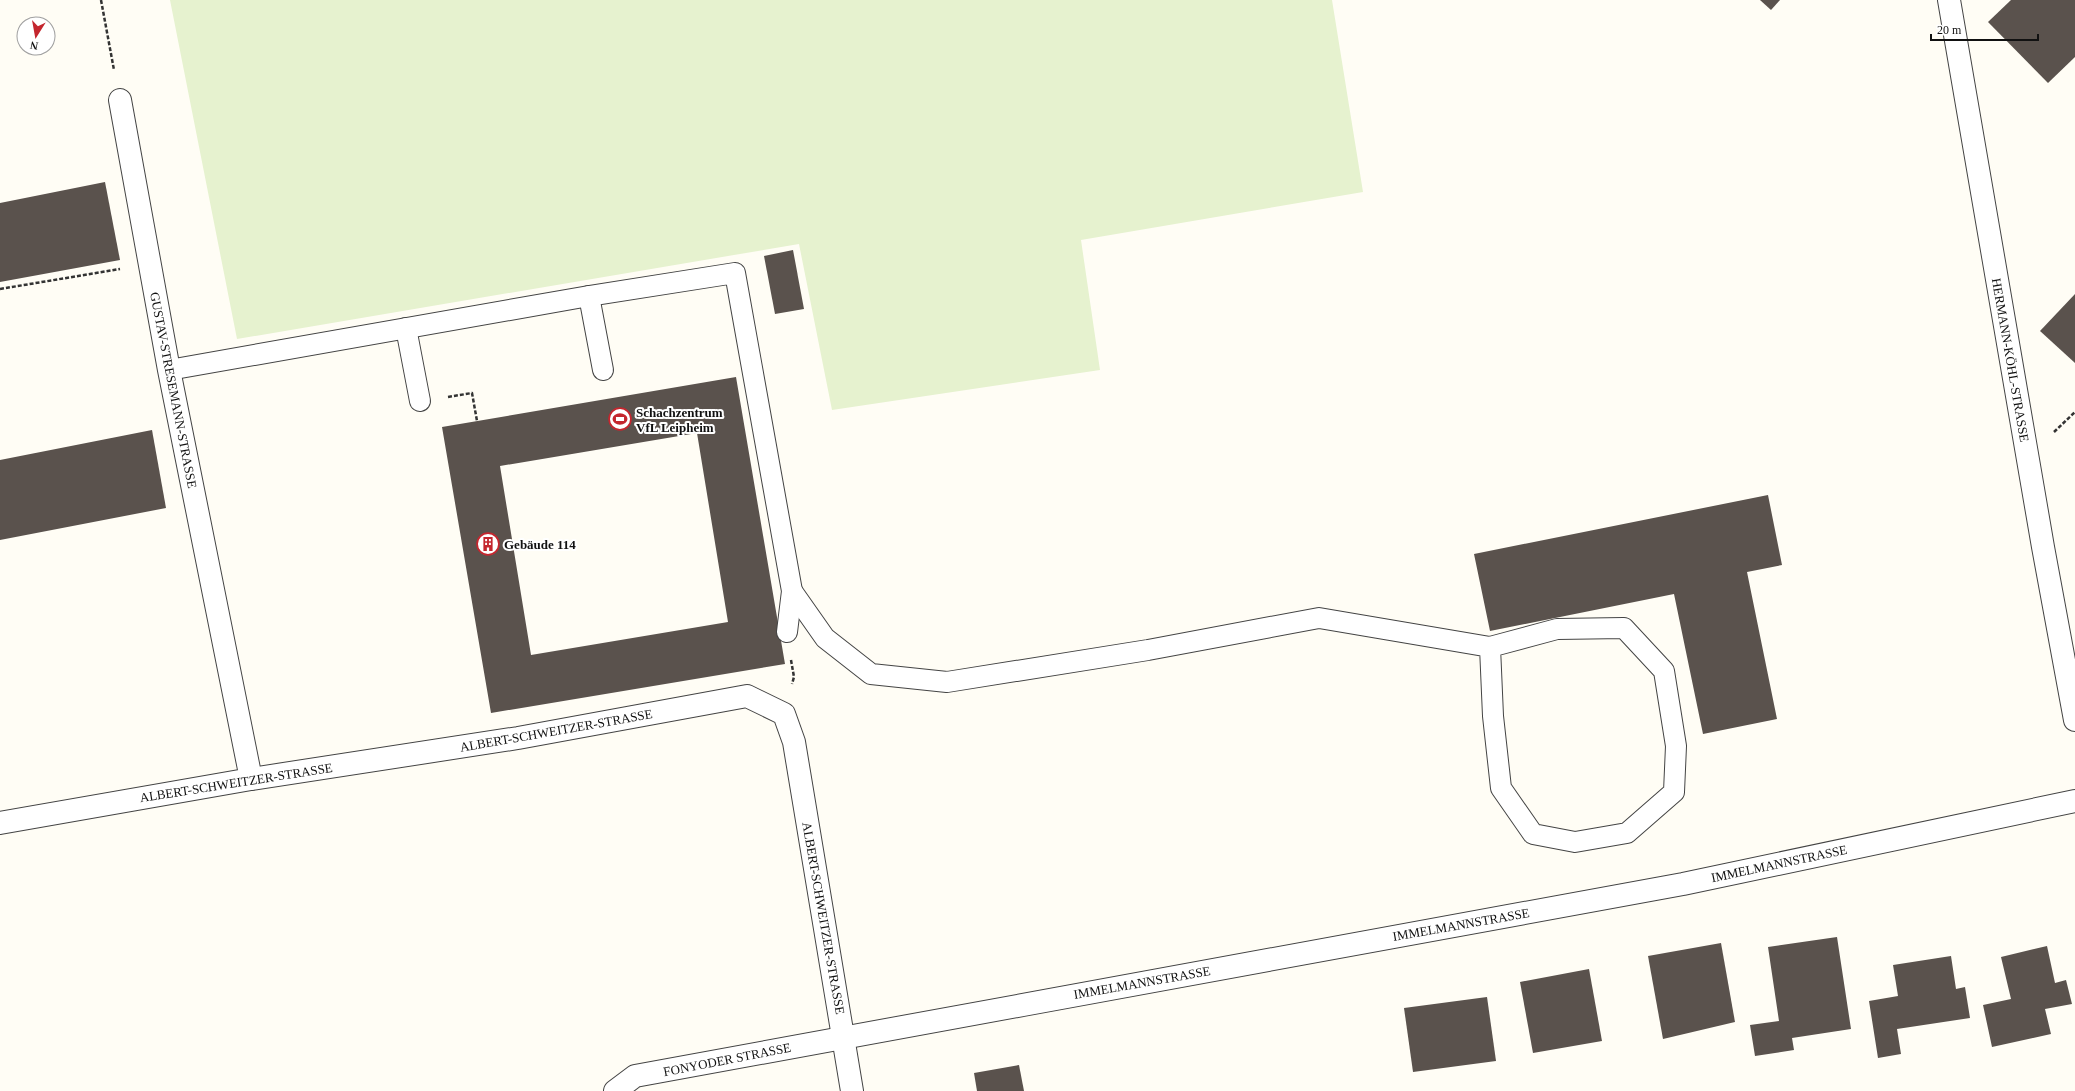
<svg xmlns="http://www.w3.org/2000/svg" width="2075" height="1091" font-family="Georgia,serif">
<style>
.pitch{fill:#e6f2cf}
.building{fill:#5a524d;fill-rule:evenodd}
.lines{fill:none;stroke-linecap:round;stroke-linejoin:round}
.service-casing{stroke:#444;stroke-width:22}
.minor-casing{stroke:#444;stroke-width:24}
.path{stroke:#333;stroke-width:2.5;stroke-dasharray:4 2;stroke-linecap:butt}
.service{stroke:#fff;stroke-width:20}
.minor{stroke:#fff;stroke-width:22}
.labels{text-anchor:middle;stroke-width:4;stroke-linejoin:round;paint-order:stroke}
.street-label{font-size:13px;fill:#111;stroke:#fff}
.poi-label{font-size:13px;font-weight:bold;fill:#111;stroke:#fff;text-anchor:start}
</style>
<rect width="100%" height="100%" fill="#fffdf5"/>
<polygon class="pitch" points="170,0 1332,0 1363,192 1081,240 1100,370 832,410 799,244 237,339"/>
<g class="building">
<polygon points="1760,0 1780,0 1771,10"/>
<polygon points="2011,0 2075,0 2075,57 2048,83 1988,22"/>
<polygon points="105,182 120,260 0,282 0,203"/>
<polygon points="793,250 804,309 775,314 764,256"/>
<polygon points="2075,294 2075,363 2040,331"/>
<path d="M736,377l49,287 -294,49 -49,-286zM697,433l31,189 -197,33 -31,-189z"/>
<polygon points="152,430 166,508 0,540 0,460"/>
<polygon points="1768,495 1782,565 1747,572 1777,719 1703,734 1674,594 1490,631 1474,554"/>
<polygon points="1837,937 1851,1029 1792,1038 1794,1050 1755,1056 1750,1025 1779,1021 1768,947"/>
<polygon points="1721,943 1735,1022 1663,1039 1648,956"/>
<polygon points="2047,946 2055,983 2066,980 2072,1004 2045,1009 2051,1034 1992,1047 1983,1005 2011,999 2001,957"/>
<polygon points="1951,956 1956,989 1965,987 1970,1018 1897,1029 1901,1054 1878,1058 1869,1001 1898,996 1893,965"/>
<polygon points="1589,969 1602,1041 1533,1053 1520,982"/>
<polygon points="1487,997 1496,1061 1413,1072 1404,1008"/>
<polygon points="1019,1065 1024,1091 977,1091 974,1073"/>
</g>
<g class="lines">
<g class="service-casing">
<g id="service">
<polyline points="589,296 603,370"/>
<polyline points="406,328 420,401"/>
<polyline points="169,370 589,296 735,273 792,591 787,632"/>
<polyline points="792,591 825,638 871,674 947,682 1148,650 1319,618 1490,647 1557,629 1624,628 1664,671 1676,746 1674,792 1627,833 1575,842 1533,834 1501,788 1493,716 1490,647"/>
</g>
</g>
<g class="minor-casing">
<g id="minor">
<polyline points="1949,0 2043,547 2075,720"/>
<polyline points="120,100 169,370 251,779"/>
<polyline points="0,823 251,779 518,738 747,696 784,714 794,742 852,1091"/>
<polyline points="615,1091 635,1076 1683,884 2075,801"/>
</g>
</g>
<g class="path">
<polyline points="101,0 114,70"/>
<polyline points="0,289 120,269"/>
<polyline points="448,397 472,393 477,421"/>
<polyline points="2054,432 2075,412"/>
<polyline points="791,660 794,677 792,684"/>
</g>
<use href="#service" class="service"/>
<use href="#minor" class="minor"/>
</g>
<defs>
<g id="stadium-ring" transform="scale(1.15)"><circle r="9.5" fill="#fff" stroke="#c4262e" stroke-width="1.5"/><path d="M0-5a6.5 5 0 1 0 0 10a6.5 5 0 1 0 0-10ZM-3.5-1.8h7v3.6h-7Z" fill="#c4262e"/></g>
<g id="building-ring" transform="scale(1.15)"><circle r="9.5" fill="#fff" stroke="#c4262e" stroke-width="1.5"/><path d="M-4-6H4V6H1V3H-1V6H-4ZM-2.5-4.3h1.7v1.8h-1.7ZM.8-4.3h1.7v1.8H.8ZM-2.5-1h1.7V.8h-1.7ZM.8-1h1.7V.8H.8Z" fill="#c4262e"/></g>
</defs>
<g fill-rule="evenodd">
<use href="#stadium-ring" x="620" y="419"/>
<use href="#building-ring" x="488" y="544"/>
</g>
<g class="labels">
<g class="street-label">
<text transform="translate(2011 360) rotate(80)" y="5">HERMANN-KÖHL-STRASSE</text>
<text transform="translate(174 390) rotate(79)" y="5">GUSTAV-STRESEMANN-STRASSE</text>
<text transform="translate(556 730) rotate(-10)" y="5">ALBERT-SCHWEITZER-STRASSE</text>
<text transform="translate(236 782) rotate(-9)" y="5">ALBERT-SCHWEITZER-STRASSE</text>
<text transform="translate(1779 863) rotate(-12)" y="5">IMMELMANNSTRASSE</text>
<text transform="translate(824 918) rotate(80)" y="5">ALBERT-SCHWEITZER-STRASSE</text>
<text transform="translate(1461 924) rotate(-10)" y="5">IMMELMANNSTRASSE</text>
<text transform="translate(1142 982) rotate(-10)" y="5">IMMELMANNSTRASSE</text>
<text transform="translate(727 1059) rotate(-11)" y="5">FONYODER STRASSE</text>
</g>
<g class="poi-label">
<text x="636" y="417">Schachzentrum<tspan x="636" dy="15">VfL Leipheim</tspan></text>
<text x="504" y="549">Gebäude 114</text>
</g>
</g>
<g transform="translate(36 36) rotate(191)"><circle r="19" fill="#ffffff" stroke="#a0a0a0"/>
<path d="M0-3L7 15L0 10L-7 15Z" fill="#c4262e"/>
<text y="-6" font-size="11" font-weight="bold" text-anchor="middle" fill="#111111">N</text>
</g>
<path d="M1931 34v6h107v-6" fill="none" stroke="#111111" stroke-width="2"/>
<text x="1937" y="34" font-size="12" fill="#111111" stroke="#ffffff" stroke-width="3" paint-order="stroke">20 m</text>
</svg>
